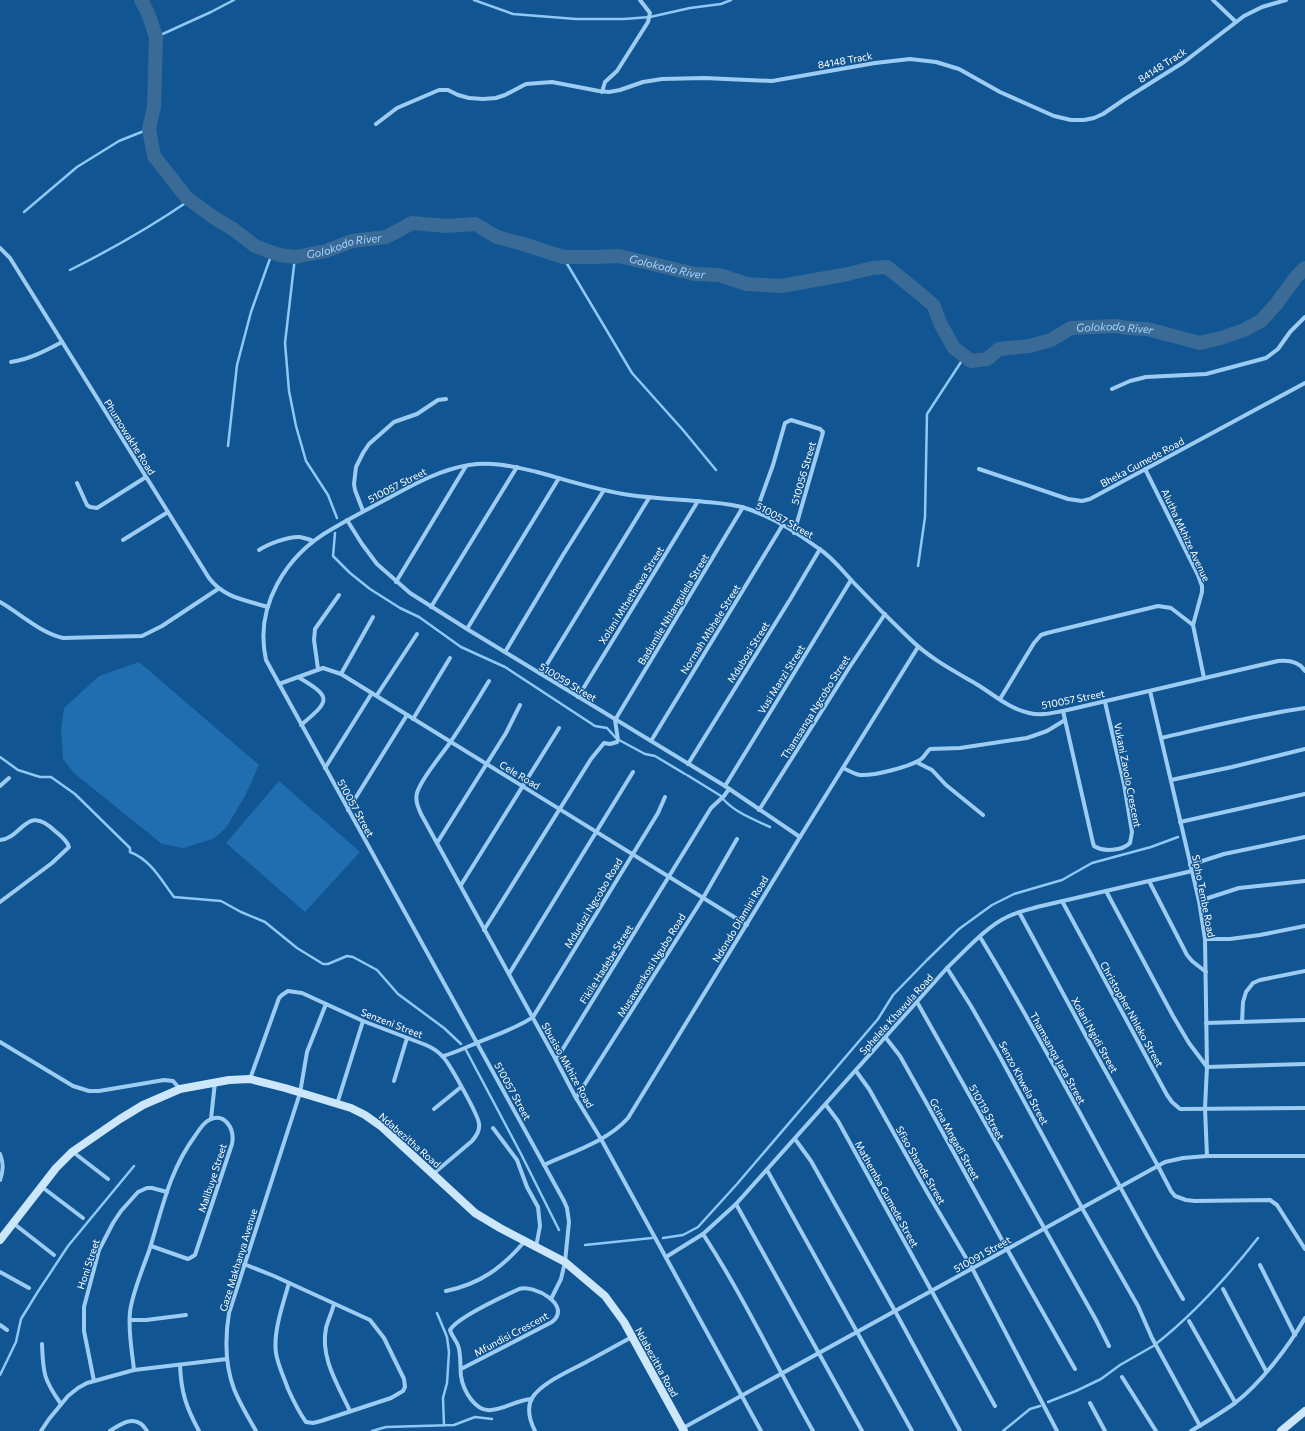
<svg xmlns="http://www.w3.org/2000/svg" width="1305" height="1431" font-family="Commissioner,sans-serif">
<style>
.green{fill:#206eaf}
.lines{fill:none;stroke-linecap:round;stroke-linejoin:round}
.stream{stroke:#8fc8f6;stroke-width:2.5}
.river{stroke:#3a6b97;stroke-width:14}
.street{stroke:#9dccf3;stroke-width:4}
.secondary{stroke:#cce6fc;stroke-width:8}
.labels{text-anchor:middle;stroke-width:3;stroke-linejoin:round;paint-order:stroke}
.street-label{font-size:10px;fill:#fff;stroke:#115592}
.water-label{font-size:11px;font-style:italic;fill:#a9d5fa;stroke:#115592}
</style>
<rect width="100%" height="100%" fill="#115592"/>
<g class="green">
<polygon points="139,662 259,765 245,796 226,828 213,839 183,848 162,844 74,773 63,759 61,730 64,708 99,676"/>
<polygon points="279,781 360,852 305,912 226,843"/>
</g>
<g class="lines">
<g class="stream">
<polyline points="474,0 513,14 576,19 624,19 650,17 690,8 721,4 731,0"/>
<polyline points="156,37 211,12 234,0"/>
<polyline points="24,212 77,167 119,141 149,129"/>
<polyline points="295,257 285,343 289,391 296,426 306,461 328,495 337,518"/>
<polyline points="563,257 632,373 683,430 716,470"/>
<path d="M70,270c42,-21 82,-44 120,-70"/>
<polyline points="228,446 237,365 251,312 272,253"/>
<polyline points="335,533 333,556 350,573 370,589 400,608 419,617 461,647 505,667 595,726 607,728 616,738"/>
<polyline points="918,566 925,517 927,414 965,356"/>
<polyline points="619,740 645,754 655,756 685,774"/>
<path d="M0,757l18,13 22,7h11l24,17 55,54v4c21,8 31,28 44,45l47,4 20,11 24,10 32,26 26,16h5l19,-8 6,1 24,13 21,24 46,34 17,16"/>
<polyline points="687,775 721,796"/>
<path d="M723,799c13,14 30,20 47,28"/>
<polyline points="466,1050 520,1152 559,1230"/>
<polyline points="663,1238 683,1235 698,1227 737,1184 878,1019 893,995 927,960 959,929 992,905 1014,894 1062,880 1092,863 1151,847 1178,837"/>
<polyline points="585,1245 652,1238"/>
<polyline points="437,1313 447,1337 449,1352 447,1383 443,1398 444,1425"/>
<path d="M1157,1343c38,-30 71,-67 101,-105"/>
<polyline points="0,1375 16,1342 21,1319 37,1293 68,1246 134,1166"/>
<polyline points="1048,1402 1076,1391 1101,1379 1120,1365 1155,1345"/>
<polyline points="372,1431 386,1427 454,1425 475,1417 492,1419"/>
<polyline points="1003,1431 1030,1409 1040,1406"/>
</g>
<path class="river" id="s1" d="M141,0l7,13 8,24 -2,70 -5,22 5,27 32,41 27,20 20,12 22,17 24,9 16,2 31,-6 26,-10 34,-4 26,-14 34,3 29,-2 22,13 26,7 40,13h32l24,-1 76,18 24,1 28,9 34,2 62,-11 30,-7 14,-1 37,30 10,9 6,17 14,25 17,13 16,-2 12,-10 30,-3 22,-6 20,-12 44,-2 13,2 19,1 53,14 21,-5 23,-8 17,-9 16,-18 19,-26 9,-9"/>
<g class="street">
<polyline points="1213,0 1236,22"/>
<polyline points="602,92 605,82 617,71 648,22 650,13 640,0"/>
<polyline points="376,124 397,108 439,90 448,90 458,95 469,98 483,99 496,98 505,95 526,84 552,82 599,91 609,92 620,90 643,82 662,79 704,78 772,81 875,63 910,59 936,62 959,69 1000,92 1054,116 1071,120 1084,120 1094,118 1103,114 1125,99 1184,62 1244,16 1262,7 1286,0"/>
<path d="M0,248l10,10 199,320c15,20 37,22 59,29"/>
<path d="M11,362c19,-3 34,-11 51,-20"/>
<polyline points="1112,389 1130,381 1146,377 1206,374 1266,358 1278,349 1290,332 1305,317"/>
<polyline points="979,469 1068,499 1082,501 1090,499 1305,383"/>
<polyline points="1145,469 1198,575 1202,586 1202,592 1193,625 1204,678"/>
<polyline points="77,483 87,505 90,507 97,508 146,477"/>
<polyline points="363,511 355,490 354,484 356,467 363,453 369,444 394,422 417,414 438,400 446,399"/>
<polyline points="756,512 773,465 785,423 791,420 820,429 823,432 822,436 794,533"/>
<polyline points="347,520 362,544 377,564 410,593 467,629 725,786 800,837"/>
<polyline points="123,540 168,512"/>
<path d="M259,550c9,-6 30,-14 41,-13 4,1 9,2 13,4"/>
<polyline points="396,582 466,466"/>
<path d="M0,602c21,12 39,30 63,36l79,-2 20,-10 56,-37"/>
<polyline points="431,607 517,467"/>
<polyline points="467,629 559,478"/>
<polyline points="505,652 563,555 604,490"/>
<polyline points="318,669 314,640 315,629 339,595"/>
<polyline points="341,674 373,617"/>
<polyline points="541,674 649,498"/>
<path d="M298,677c34,20 33,23 3,48"/>
<path d="M489,681c-13,21 -26,43 -40,63 -9,13 -28,35 -32,49 -2,7 1,14 4,21l135,246 20,38 25,41 160,292"/>
<polyline points="279,684 323,668 341,674 747,925"/>
<polyline points="1150,691 1199,901 1205,939 1207,1067 1205,1108 1207,1156"/>
<polyline points="377,695 417,634"/>
<polyline points="578,697 698,501"/>
<polyline points="1000,699 1034,643 1041,635 1047,633 1158,606 1171,608 1193,625"/>
<path d="M1063,711l30,132 1,3c9,6 28,5 36,-3l2,-11 -8,-48 -19,-82"/>
<polyline points="413,719 450,658"/>
<path d="M1161,738c48,-11 95,-23 144,-30"/>
<polyline points="651,741 782,526"/>
<polyline points="916,762 932,770 946,785 983,815"/>
<polyline points="688,764 791,598 820,549"/>
<polyline points="325,768 372,693"/>
<path d="M843,768c5,2 11,6 17,7 14,1 48,-8 60,-15 5,-3 6,-8 10,-11l30,-1 67,-10 20,-7 18,-11"/>
<polyline points="1171,780 1232,767 1305,749"/>
<polyline points="0,786 9,778"/>
<polyline points="725,786 851,580"/>
<polyline points="348,810 407,715"/>
<polyline points="759,810 849,668 885,614"/>
<polyline points="1180,822 1305,794"/>
<path d="M0,840c23,-2 26,-37 55,-9 5,4 12,9 14,16l-17,16 -52,39"/>
<polyline points="437,843 506,733 520,705"/>
<polyline points="1190,865 1224,854 1305,837"/>
<polyline points="1149,881 1187,955 1192,961 1206,972"/>
<polyline points="461,885 559,728"/>
<polyline points="1106,891 1173,1016 1189,1043 1207,1067 1305,1064"/>
<polyline points="1062,901 1167,1095 1172,1102 1180,1109 1305,1108"/>
<polyline points="1199,901 1239,888 1305,881"/>
<polyline points="1019,912 1086,1036 1158,1166 1171,1191 1175,1196 1186,1200 1195,1201 1270,1200 1277,1205 1305,1249"/>
<polyline points="484,930 591,759 604,743 610,744 617,742 618,740 615,720 743,507"/>
<path d="M980,937c72,118 133,242 203,362"/>
<polyline points="1205,939 1230,939 1260,935 1305,926"/>
<polyline points="947,968 971,1006 999,1055 1082,1208 1138,1306 1152,1338 1200,1426"/>
<polyline points="509,974 633,772"/>
<polyline points="917,1002 1096,1320 1109,1346"/>
<polyline points="1242,1022 1243,1002 1246,992 1253,983 1260,980 1305,971"/>
<polyline points="1206,1023 1305,1020"/>
<polyline points="886,1038 900,1056 927,1104 1007,1249 1075,1369"/>
<polyline points="0,1042 73,1086 89,1091 99,1091 164,1080 173,1081 180,1089"/>
<path d="M443,1056c11,-3 19,-7 29,-11 18,-8 46,-17 61,-28l125,-204 7,-16"/>
<polyline points="556,1060 711,808 724,796 729,789"/>
<polyline points="856,1071 869,1089 927,1192 972,1268 1057,1431"/>
<path d="M250,1079l29,-81 3,-3 6,-4 14,2 61,28 63,24c7,3 13,7 18,13 6,7 35,58 35,66 1,7 -3,12 -7,17l-39,33"/>
<polyline points="394,1081 407,1038"/>
<polyline points="576,1098 703,898 737,839"/>
<polyline points="337,1104 363,1021"/>
<polyline points="826,1105 838,1121 995,1406"/>
<polyline points="434,1109 461,1087"/>
<polyline points="211,1119 215,1082"/>
<polyline points="493,1128 517,1160 527,1187 538,1207 540,1226 536,1247"/>
<polyline points="795,1139 811,1161 895,1311 960,1431"/>
<polyline points="73,1152 108,1179"/>
<path d="M0,1154c4,10 3,17 0,26"/>
<path d="M544,1165c28,-13 64,-24 84,-47l172,-281 118,-190"/>
<polyline points="767,1170 912,1431"/>
<polyline points="42,1187 83,1218"/>
<polyline points="736,1204 862,1431"/>
<polyline points="13,1223 54,1255"/>
<path d="M703,1234c41,63 73,132 110,197"/>
<path d="M666,1257l37,-23 33,-30 211,-236c16,-15 40,-42 60,-51 10,-5 20,-7 30,-10l155,-36"/>
<path d="M244,1264l30,12 96,44 14,18 20,41 1,8 -2,4 -12,7 -70,23 -8,2 -7,-1c-8,-11 -13,-22 -18,-33 -4,-12 -10,-23 -12,-36 -3,-21 7,-49 13,-70"/>
<polyline points="1260,1265 1295,1335"/>
<polyline points="0,1272 29,1288"/>
<polyline points="1223,1289 1266,1371"/>
<path d="M446,1291c34,-7 56,-23 79,-50"/>
<path d="M551,1299l10,-20 4,-17 4,-40 -2,-14 -3,-7 -298,-541c-12,-54 20,-105 66,-131 17,-10 34,-19 51,-28 28,-15 55,-31 86,-36 24,-4 46,2 68,7 29,8 57,17 86,22 24,4 49,5 73,7 17,2 33,2 49,7 26,8 51,24 73,40 14,9 24,22 35,34 18,19 37,38 56,56 20,20 45,33 69,47 16,10 32,24 51,28 12,3 23,0 34,-2l215,-50c10,-1 21,0 27,10"/>
<path d="M334,1304c-2,8 -6,16 -8,24 -6,30 12,57 24,83"/>
<polyline points="130,1320 146,1320 186,1315"/>
<polyline points="1189,1321 1235,1402"/>
<polyline points="0,1325 7,1330"/>
<path d="M42,1344c1,30 2,36 19,60"/>
<path d="M180,1365c1,27 6,42 19,66"/>
<path d="M461,1369l91,-47c21,-17 -19,-38 -33,-33 -15,7 -62,28 -69,41 2,7 8,12 9,19 2,9 1,18 2,27 2,14 14,36 30,34 14,-1 25,-10 41,-11"/>
<path d="M134,1370c-2,-19 -6,-39 -4,-58 2,-18 13,-44 19,-61 13,-41 20,-80 46,-115 4,-6 8,-13 14,-16 16,-8 26,9 23,24l-37,111 -5,3 -2,1 -37,-13"/>
<polyline points="1122,1377 1156,1431"/>
<polyline points="94,1381 84,1331 84,1307 99,1250 113,1223 121,1211 138,1192 147,1188 152,1188 167,1192"/>
<polyline points="1090,1403 1105,1431"/>
<polyline points="683,1428 1165,1162 1183,1158 1207,1156 1305,1156"/>
<polyline points="41,1431 49,1419 68,1396 78,1388 87,1383 134,1370 227,1359"/>
<path d="M110,1431c13,-9 27,-17 37,0"/>
<path d="M256,1431c-8,-14 -16,-27 -22,-42 -9,-24 -9,-51 -5,-76l71,-220 7,-41 19,-48"/>
<path d="M535,1431c-5,-10 -9,-22 -3,-33 10,-16 40,-28 56,-37 15,-8 29,-16 44,-24"/>
<path d="M1191,1431c15,-9 30,-18 44,-28 26,-20 54,-57 70,-85"/>
</g>
<g class="secondary">
<polyline points="0,1240 56,1168 72,1152 120,1119 143,1105 180,1089 229,1080 250,1079 285,1088 351,1108 365,1115 382,1127 475,1213 500,1228 565,1262 605,1296 624,1322 684,1431"/>
<polyline points="1281,1431 1305,1411"/>
</g>
</g>
<g class="labels">
<g class="street-label">
<text transform="translate(845 60) rotate(-10)" y="4">84148 Track</text>
<text transform="translate(1162 65) rotate(-33)" y="4">84148 Track</text>
<text transform="translate(130 437) rotate(58)" y="4">Phumowakhe Road</text>
<text transform="translate(1142 462) rotate(-28)" y="4">Bheka Gumede Road</text>
<text transform="translate(803 473) rotate(-74)" y="4">510056 Street</text>
<text transform="translate(397 485) rotate(-27)" y="4">510057 Street</text>
<text transform="translate(785 520) rotate(29)" y="4">510057 Street</text>
<text transform="translate(1186 535) rotate(65)" y="4">Alutha Mkhize Avenue</text>
<text transform="translate(631 595) rotate(-58)" y="4">Xolani Mthethewa Street</text>
<text transform="translate(673 609) rotate(-59)" y="4">Badumile Nhlangulela Street</text>
<text transform="translate(710 629) rotate(-58)" y="4">Normah Mbhele Street</text>
<text transform="translate(748 652) rotate(-58)" y="4">Mdubosi Street</text>
<text transform="translate(781 679) rotate(-58)" y="4">Vusi Manzi Street</text>
<text transform="translate(568 682) rotate(31)" y="4">510059 Street</text>
<text transform="translate(1073 699) rotate(-11)" y="4">510057 Street</text>
<text transform="translate(815 707) rotate(-58)" y="4">Thamsanqa Ngcobo Street</text>
<text transform="translate(520 775) rotate(31)" y="4">Cele Road</text>
<text transform="translate(1128 775) rotate(79)" y="4">Vukani Zavolo Crescent</text>
<text transform="translate(356 808) rotate(61)" y="4">510057 Street</text>
<text transform="translate(1204 896) rotate(79)" y="4">Sipho Tembe Road</text>
<text transform="translate(593 903) rotate(-59)" y="4">Mduduzi Ngcobo Road</text>
<text transform="translate(740 919) rotate(-59)" y="4">Ndondo Dlamini Road</text>
<text transform="translate(606 964) rotate(-58)" y="4">Fikile Hadebe Street</text>
<text transform="translate(651 965) rotate(-58)" y="4">Musawenkosi Ngubo Road</text>
<text transform="translate(896 1014) rotate(-48)" y="4">Sphelele Khawula Road</text>
<text transform="translate(1132 1014) rotate(61)" y="4">Christopher Nhleko Street</text>
<text transform="translate(392 1023) rotate(21)" y="4">Senzeni Street</text>
<text transform="translate(1095 1035) rotate(61)" y="4">Xolani Ngidi Street</text>
<text transform="translate(1058 1058) rotate(61)" y="4">Thamsanqa Jaca Street</text>
<text transform="translate(568 1065) rotate(61)" y="4">Sbusiso Mkhize Road</text>
<text transform="translate(1024 1083) rotate(62)" y="4">Senzo Khwela Street</text>
<text transform="translate(513 1091) rotate(61)" y="4">510057 Street</text>
<text transform="translate(987 1112) rotate(61)" y="4">510119 Street</text>
<text transform="translate(955 1139) rotate(61)" y="4">Gcina Mngadi Street</text>
<text transform="translate(410 1140) rotate(41)" y="4">Ndabezitha Road</text>
<text transform="translate(921 1165) rotate(60)" y="4">Sfiso Shande Street</text>
<text transform="translate(212 1178) rotate(-72)" y="4">Malibuye Street</text>
<text transform="translate(887 1194) rotate(61)" y="4">Mathemba Gumede Street</text>
<text transform="translate(982 1254) rotate(-29)" y="4">510091 Street</text>
<text transform="translate(238 1260) rotate(-73)" y="4">Gaze Makhanya Avenue</text>
<text transform="translate(88 1264) rotate(-72)" y="4">Honi Street</text>
<text transform="translate(511 1334) rotate(-28)" y="4">Mfundisi Crescent</text>
<text transform="translate(657 1362) rotate(61)" y="4">Ndabezitha Road</text>
</g>
<g class="water-label">
<text dy="4" stroke="none"><textPath href="#s1" startOffset="389">Golokodo River</textPath></text>
<text dy="4" stroke="none"><textPath href="#s1" startOffset="725">Golokodo River</textPath></text>
<text dy="4" stroke="none"><textPath href="#s1" startOffset="1230">Golokodo River</textPath></text>
</g>
</g>
</svg>
